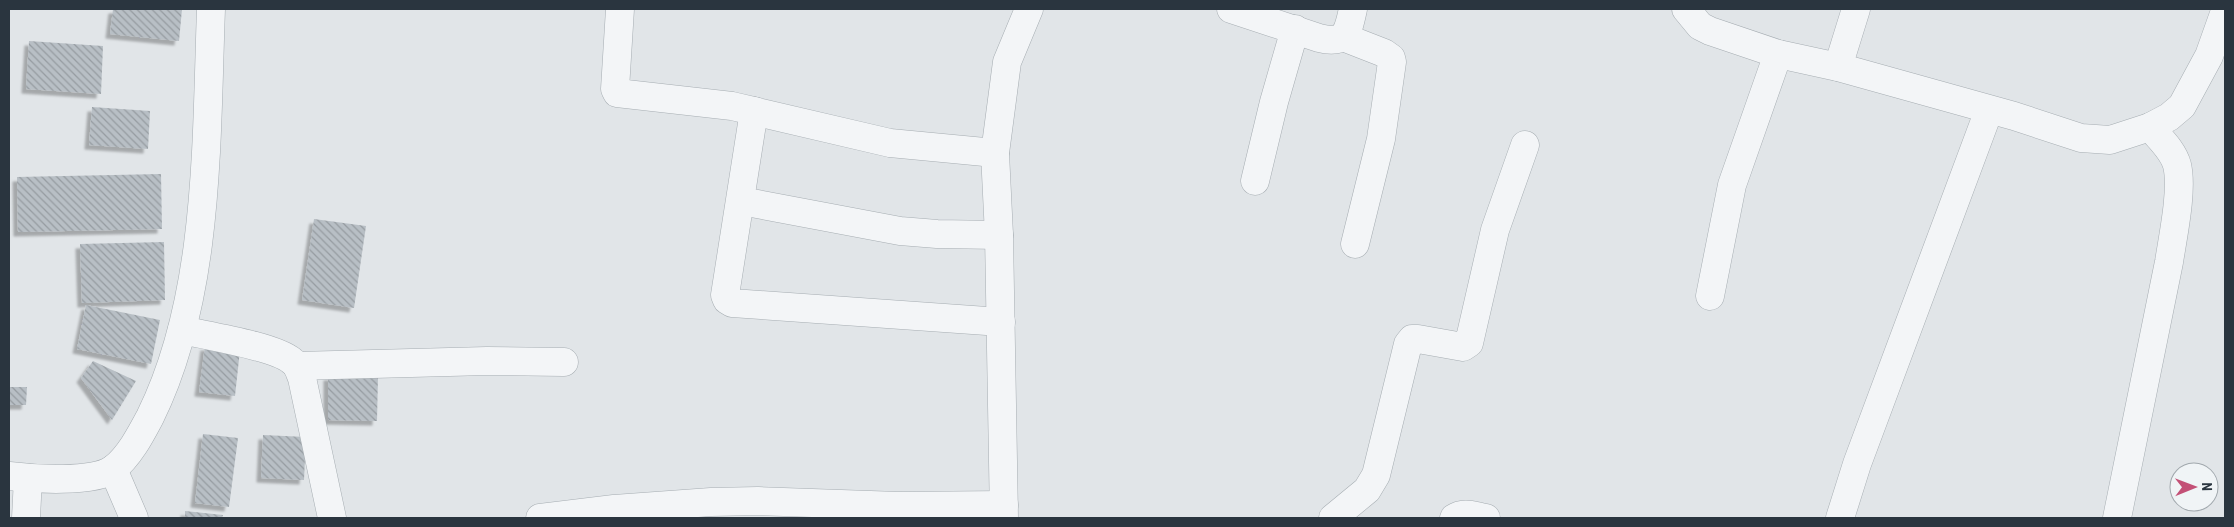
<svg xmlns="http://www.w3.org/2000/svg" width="2234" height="527" font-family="'Roboto Condensed',sans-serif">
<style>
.building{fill:url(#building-back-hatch);filter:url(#shadow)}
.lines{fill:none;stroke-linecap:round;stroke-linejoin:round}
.minor-casing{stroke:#a6adb2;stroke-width:29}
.minor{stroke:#f3f5f7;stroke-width:28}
</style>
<defs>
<pattern id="building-back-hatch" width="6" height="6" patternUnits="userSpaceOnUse" patternTransform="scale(1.25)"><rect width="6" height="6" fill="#b8bfc5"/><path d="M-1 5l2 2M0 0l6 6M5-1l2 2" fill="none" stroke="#969ca1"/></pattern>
<filter id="shadow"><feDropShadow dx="-4.5" dy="4.5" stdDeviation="1" flood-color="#0004"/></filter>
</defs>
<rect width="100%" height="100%" fill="#e1e5e8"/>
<g class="building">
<polygon points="113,9 182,9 179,41 110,34"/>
<polygon points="29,41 103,46 101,94 26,89"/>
<polygon points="92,107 150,111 148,149 89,145"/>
<polygon points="161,174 162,229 18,232 17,177"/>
<polygon points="314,219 366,226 354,308 302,300"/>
<polygon points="164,242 165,300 82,303 80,244"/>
<polygon points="86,305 160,320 151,364 77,349"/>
<polygon points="205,346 240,350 235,396 199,392"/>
<polygon points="93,361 136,381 112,420 81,378"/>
<polygon points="328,376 378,376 377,421 328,420"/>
<polygon points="9,387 27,387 26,405 9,405"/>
<polygon points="203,434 238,438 229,507 195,503"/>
<polygon points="263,435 306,437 304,480 261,478"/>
<polygon points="185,511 223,515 222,518 185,518"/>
</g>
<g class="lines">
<g class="minor-casing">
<g id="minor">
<polyline points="620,9 615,89 617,93 732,106 890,143 995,153"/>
<path d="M1231,9l88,29c27,7 29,-6 34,-29"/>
<polyline points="1686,9 1700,26 1710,31 1778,54 1838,67 2014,116 2081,138 2110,140 2150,127 2169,117 2182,106 2209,56 2225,11"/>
<polyline points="1343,37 1384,53 1391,58 1392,62 1381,139 1355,244"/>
<polyline points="1838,67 1856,9"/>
<polyline points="754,111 725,295 727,300 732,303 1001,322"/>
<polyline points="1255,181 1274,102 1295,29"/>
<polyline points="741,201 900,231 937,234 999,235"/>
<polyline points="1710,296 1732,185 1778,54"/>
<path d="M182,330c26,6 92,16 110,31 6,4 7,10 10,17l30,140"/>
<polyline points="297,366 487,361 564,362"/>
<polyline points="113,469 134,518"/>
<path d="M9,476c24,3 85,7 104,-7 16,-12 28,-35 37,-52 60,-121 56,-276 61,-408"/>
<polyline points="26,518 28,478"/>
<polyline points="540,518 614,509 711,502 758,501 899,506 1004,505"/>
<polyline points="1004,518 999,235 995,153 1007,62 1029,9"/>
<polyline points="1333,518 1367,490 1376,475 1408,344 1412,339 1418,339 1463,347 1469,343 1495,230 1525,145"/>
<path d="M1454,518c10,-7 20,-2 32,0"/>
<polyline points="1840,518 1857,464 1989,110"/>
<path d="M2117,518l52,-256c4,-26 14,-73 8,-97 -4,-15 -18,-27 -27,-38"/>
</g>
</g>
<use href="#minor" class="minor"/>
</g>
<rect width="2234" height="527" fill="none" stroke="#2a353f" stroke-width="20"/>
<g transform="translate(2194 487) rotate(89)"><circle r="24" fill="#f0f4f6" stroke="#a1a8ad"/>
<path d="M0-4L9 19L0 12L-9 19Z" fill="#c35076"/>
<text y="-8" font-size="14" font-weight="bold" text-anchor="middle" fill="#2a353f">N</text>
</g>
</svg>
